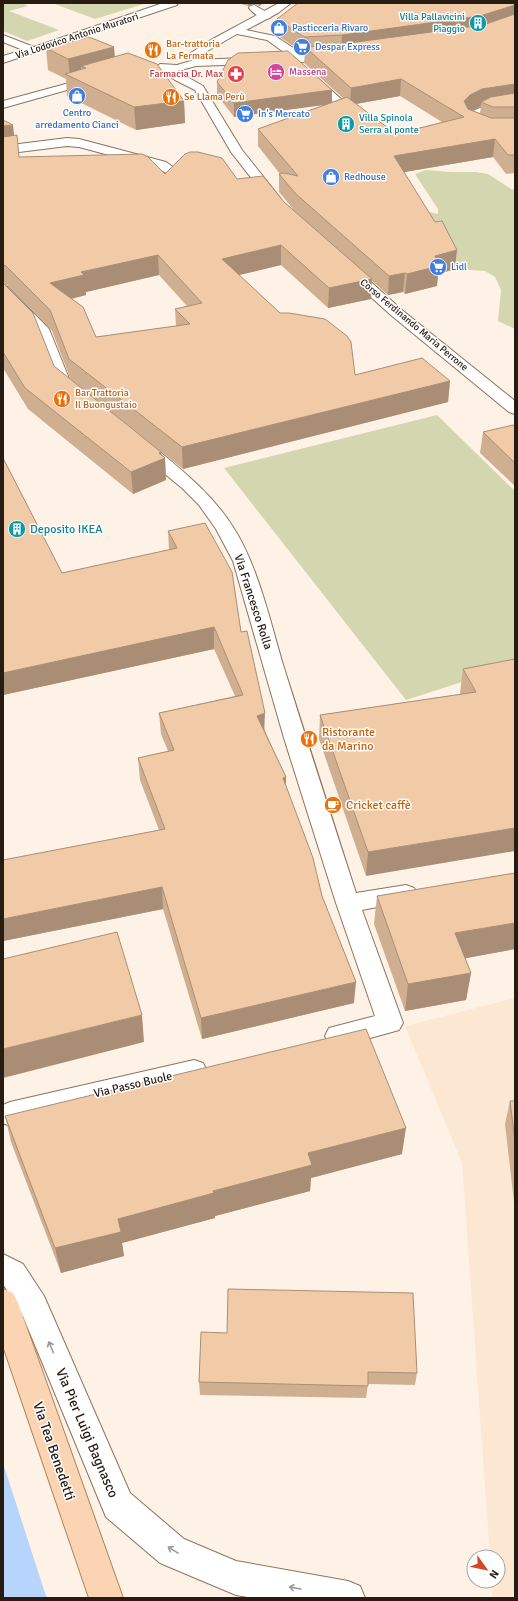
<svg xmlns="http://www.w3.org/2000/svg" width="518" height="1601" viewBox="0 0 518 1601" font-family="Signika,sans-serif">
<style>
.built{fill:#fce7d3}
.green{fill:#d3d6af}
.water{fill:#b6d4fc}
.lines{fill:none;stroke-linecap:round;stroke-linejoin:round}
.street-casing{stroke:#8d745b;stroke-width:2}
.secondary-casing{stroke:#8d745b;stroke-width:2}
.primary-casing{stroke:#af825a;stroke-width:2}
.street{fill:#fff;fill-rule:evenodd}
.secondary{fill:#fff;fill-rule:evenodd}
.primary{fill:#fbd5b3;fill-rule:evenodd}
.wall{fill:#cfaf90;fill-rule:evenodd}
.shaded-wall{fill:#a98e75}
.building{fill:#f1cba7;stroke:#a98e75;fill-rule:evenodd}
.oneway{stroke:#9e9994}
.labels{text-anchor:middle;dominant-baseline:central;stroke-width:3;stroke-linejoin:round;paint-order:stroke}
.far-culture-label{font-size:10px;fill:#0d838f;stroke:#fff;text-anchor:end}
.far-shop-label{font-size:10px;fill:#366cbe;stroke:#fff;text-anchor:start}
.far-street-label{font-size:10px;fill:#271c12;stroke:#fff}
.far-food-label{font-size:10px;fill:#c56008;stroke:#fff;text-anchor:start}
.far-hotel-label{font-size:10px;fill:#b23c85;stroke:#fff;text-anchor:start}
.far-health-label{font-size:10px;fill:#be3a42;stroke:#fff;text-anchor:end}
.culture-label{font-size:12px;fill:#0d838f;stroke:#fff;text-anchor:start}
.street-label{font-size:12px;fill:#271c12;stroke:#fff}
.food-label{font-size:12px;fill:#c56008;stroke:#fff;text-anchor:start}
.near-street-label{font-size:14px;fill:#271c12;stroke:#fff}
</style>
<rect width="100%" height="100%" fill="#fef2e7"/>
<path class="built" d="M 515,998 L 515,1598 L 492,1598 L 491,1581 L 498,1581 L 498,1557 L 490,1557 L 462,1163 L 405,1026 Z"/>
<path class="green" d="M 3,3 L 21,3 L 28,6 L 9,11 L 59,30 L 27,41 L 3,31 Z
M 52,3 L 147,3 L 95,19 Z
M 426,170 L 451,172 L 476,172 L 488,174 L 511,189 L 515,190 L 515,329 L 498,321 L 501,290 L 495,277 L 485,271 L 455,269 L 441,240 L 281,178 L 438,214 L 438,209 L 415,174 Z
M 437,415 L 515,491 L 515,665 L 406,700 L 224,468 Z"/>
<path class="water" d="M 3,1463 L 44,1590 L 47,1598 L 3,1598 Z"/>
<g class="lines">
<defs>
<path id="street" d="M 163,3 L 178,3 L 177,5 L 3,63 L 3,56 L 23,50 L 3,42 L 3,35 L 34,47 Z
M 254,5 L 270,14 L 271,16 L 270,18 C 262,20 254,14 249,8 L 250,6 Z
M 310,74 L 314,75 L 349,106 L 351,108 L 349,110 L 341,110 L 306,79 L 304,77 L 306,75 Z
M 67,138 L 79,139 L 166,162 L 181,173 L 179,176 L 171,176 L 158,168 L 79,147 L 67,146 L 3,154 L 3,146 Z
M 3,286 L 8,287 L 49,329 L 70,381 L 84,393 L 82,396 C 52,404 47,352 37,334 C 32,325 11,307 3,298 Z
M 142,441 L 148,442 C 179,468 211,492 233,527 C 259,567 271,626 285,671 C 308,745 332,819 356,893 L 406,885 L 414,888 L 418,894 L 414,900 L 362,910 L 403,1023 L 399,1030 L 338,1047 L 329,1044 L 325,1036 L 329,1028 L 375,1016 L 336,903 L 284,738 L 233,561 L 216,529 L 199,505 L 182,488 L 136,450 L 134,446 L 136,442 Z
M 194,1060 L 203,1063 L 207,1071 L 203,1079 L 194,1082 L 10,1126 L 3,1123 L 3,1105 L 10,1102 Z
M 3,1254 L 23,1264 L 44,1296 L 130,1493 L 184,1539 L 236,1561 L 348,1581 L 360,1586 L 365,1598 L 253,1598 L 236,1595 L 160,1563 L 106,1517 L 23,1316 L 3,1284 Z"/>
<path id="secondary" d="M 279,3 L 291,3 L 278,13 L 246,30 L 275,36 L 304,55 L 334,54 L 338,55 L 339,57 L 338,59 L 304,62 L 196,66 L 177,71 L 203,86 L 242,150 L 281,199 L 280,202 L 270,202 L 231,152 L 195,90 L 175,80 L 155,67 L 160,64 L 177,65 L 194,60 L 289,56 L 267,40 L 237,34 L 195,58 L 187,58 L 186,56 L 211,40 Z
M 95,76 L 101,79 L 99,81 L 3,108 L 3,101 Z
M 515,102 L 515,108 L 489,113 L 476,120 L 491,126 L 515,126 L 515,134 L 490,134 L 467,125 L 464,119 C 475,104 499,105 515,102 Z
M 349,266 L 354,267 L 402,310 L 515,401 L 515,414 L 509,412 L 392,316 L 344,273 L 342,270 L 344,267 Z"/>
<path id="primary" d="M 3,1289 L 13,1293 L 18,1303 L 123,1598 L 89,1598 L 3,1346 Z"/>
</defs>
<use href="#street" class="street-casing"/>
<use href="#secondary" class="secondary-casing"/>
<use href="#primary" class="primary-casing"/>
<use href="#street" class="street"/>
<use href="#secondary" class="secondary"/>
<use href="#primary" class="primary"/>
</g>
<path class="wall" d="M 238,3 L 264,3 L 259,6 L 254,4 L 248,6 Z
M 515,3 L 515,173 L 506,174 L 493,157 L 404,172 L 455,269 L 438,274 L 437,286 L 405,294 L 403,292 L 388,295 L 372,281 L 371,299 L 328,308 L 281,265 L 239,275 L 280,313 L 355,375 L 450,381 L 448,402 L 183,469 L 71,380 L 52,331 L 9,286 L 6,285 L 54,366 L 161,452 L 162,455 L 165,458 L 166,480 L 133,494 L 28,409 L 3,368 L 3,120 L 14,135 L 19,157 L 165,174 L 237,179 L 284,202 L 294,210 L 279,192 L 279,174 L 280,174 L 258,146 L 258,129 L 326,104 L 234,117 L 217,95 L 217,82 L 332,90 L 332,102 L 343,98 L 304,63 L 305,53 L 303,53 L 277,35 L 277,19 ZM 400,96 L 442,122 L 396,134 L 356,104 ZM 481,106 L 480,113 L 472,110 ZM 159,275 L 187,306 L 175,309 L 176,326 L 96,337 L 72,299 L 86,295 L 86,292 Z
M 46,48 L 115,56 L 184,101 L 185,123 L 136,130 L 67,96 L 66,79 L 48,70 Z
M 515,426 L 515,486 L 480,453 L 483,432 Z
M 3,458 L 62,573 L 169,550 L 168,531 L 241,632 L 265,731 L 286,777 L 286,786 L 322,896 L 354,1003 L 202,1039 L 163,909 L 3,941 L 159,830 L 140,780 L 138,758 L 168,751 L 161,734 L 159,713 L 235,696 L 214,649 L 3,695 Z
M 515,659 L 366,876 L 319,739 L 320,715 L 461,694 L 460,693 L 463,669 Z
M 515,873 L 515,949 L 465,958 L 471,973 L 466,1000 L 405,1011 L 374,924 L 377,896 Z
M 510,1101 L 515,1101 L 515,1211 L 505,1124 Z
M 5,1116 L 402,1154 L 311,1178 L 310,1191 L 215,1216 L 215,1218 L 122,1243 L 124,1256 L 61,1273 L 11,1142 Z
M 201,1332 L 417,1373 L 415,1385 L 368,1384 L 366,1398 L 200,1395 L 199,1382 Z"/>
<path class="shaded-wall" d="M 248,3 L 254,3 L 254,4 L 248,6 Z
M 259,3 L 264,3 L 259,6 Z
M 515,5 L 515,20 L 341,52 L 342,35 Z
M 114,47 L 116,68 L 86,68 L 81,66 L 82,78 L 70,76 L 68,59 Z
M 401,79 L 400,96 L 350,105 L 351,88 Z
M 515,84 L 515,99 L 481,102 L 481,106 L 468,113 L 464,101 L 470,95 L 482,89 Z
M 332,90 L 332,104 L 234,117 L 234,103 Z
M 184,101 L 185,123 L 136,130 L 134,107 Z
M 13,125 L 15,143 L 3,145 L 3,126 Z
M 495,139 L 493,157 L 393,174 L 394,156 Z
M 281,245 L 281,265 L 222,279 L 222,259 Z
M 457,250 L 455,269 L 438,274 L 437,286 L 405,294 L 407,274 L 435,256 Z
M 158,255 L 159,275 L 86,292 L 86,295 L 53,303 L 50,283 L 81,272 Z
M 405,273 L 403,292 L 388,295 L 389,276 Z
M 372,279 L 371,299 L 328,308 L 329,288 Z
M 450,381 L 448,402 L 183,469 L 182,447 Z
M 161,452 L 162,459 L 165,458 L 166,480 L 133,494 L 131,472 L 159,453 Z
M 214,627 L 214,649 L 3,695 L 3,673 Z
M 265,713 L 264,735 L 257,716 Z
M 286,777 L 286,799 L 283,778 Z
M 515,828 L 515,851 L 366,876 L 368,852 Z
M 162,887 L 163,909 L 3,941 L 3,919 Z
M 515,923 L 515,949 L 451,961 L 455,933 Z
M 471,973 L 466,1000 L 405,1011 L 408,984 Z
M 356,982 L 354,1003 L 202,1039 L 201,1018 Z
M 142,1015 L 144,1042 L 3,1078 L 3,1049 Z
M 406,1128 L 402,1154 L 311,1178 L 310,1191 L 215,1216 L 215,1218 L 122,1243 L 124,1256 L 61,1273 L 55,1248 L 118,1219 L 213,1191 L 308,1153 Z"/>
<path class="building" d="M 298,3 L 515,3 L 515,5 L 480,16 L 342,35 L 304,37 L 277,19 Z
M 515,14 L 515,84 L 482,89 L 470,95 L 464,101 L 468,109 L 491,118 L 515,118 L 515,155 L 508,155 L 495,139 L 394,156 L 435,222 L 442,221 L 457,250 L 435,256 L 439,266 L 407,274 L 405,273 L 389,276 L 296,194 L 279,174 L 284,173 L 298,176 L 258,129 L 347,97 L 396,134 L 464,117 L 401,79 L 351,88 L 305,47 L 342,44 L 483,25 Z
M 89,37 L 114,47 L 68,59 L 46,48 Z
M 288,51 L 332,90 L 234,103 L 217,82 L 228,60 L 238,53 Z
M 128,53 L 157,64 L 184,101 L 134,107 L 65,74 L 86,68 L 81,66 Z
M 515,93 L 515,107 L 493,107 L 481,102 L 491,97 Z
M 3,120 L 13,125 L 3,126 Z
M 17,135 L 19,157 L 142,154 L 148,157 L 165,174 L 185,154 L 190,152 L 198,152 L 222,158 L 237,179 L 263,176 L 284,202 L 372,279 L 329,288 L 281,245 L 222,259 L 280,313 L 289,313 L 325,319 L 347,336 L 351,342 L 355,375 L 422,358 L 450,381 L 182,447 L 69,359 L 50,310 L 6,266 L 3,265 L 3,137 ZM 158,255 L 202,303 L 175,309 L 190,324 L 96,337 L 83,307 L 50,283 L 84,275 L 81,272 Z
M 3,283 L 33,313 L 54,366 L 161,452 L 159,453 L 165,458 L 131,472 L 25,388 L 3,352 Z
M 513,425 L 515,426 L 515,463 L 483,432 Z
M 3,458 L 62,573 L 177,548 L 168,531 L 205,523 L 232,572 L 241,632 L 247,631 L 265,713 L 257,716 L 286,777 L 283,778 L 313,858 L 322,896 L 356,982 L 201,1018 L 162,887 L 3,919 L 3,860 L 165,829 L 138,758 L 174,750 L 159,713 L 243,695 L 214,627 L 3,673 Z
M 515,659 L 515,828 L 368,852 L 320,715 L 476,692 L 463,669 Z
M 515,873 L 515,923 L 455,933 L 471,973 L 408,984 L 377,896 Z
M 117,932 L 142,1015 L 3,1049 L 3,959 Z
M 366,1029 L 406,1128 L 308,1153 L 312,1165 L 213,1191 L 214,1193 L 118,1219 L 121,1232 L 55,1248 L 5,1116 Z
M 510,1101 L 515,1101 L 515,1141 Z
M 228,1289 L 413,1293 L 417,1373 L 368,1372 L 368,1386 L 199,1382 L 201,1332 L 227,1333 Z"/>
<defs><path id="oneway-shaft" d="M-6 0H5M1.5-3L5.5 0L1.5 3" fill="none" stroke-width="1.6" stroke-linecap="round" stroke-linejoin="round"/></defs>
<g class="oneway">
<use href="#oneway-shaft" transform="translate(51 1347) rotate(-113)"/>
<use href="#oneway-shaft" transform="translate(173 1550) rotate(-148)"/>
<use href="#oneway-shaft" transform="translate(295 1588) rotate(-170)"/>
</g>
<defs>
<symbol id="building-disc" viewBox="-11 -11 22 22"><circle r="9.5" fill="#0f9aa8" stroke="#fff"/><path d="M-4-6H4V6H1V3H-1V6H-4ZM-2.5-4.3h1.7v1.8h-1.7ZM.8-4.3h1.7v1.8H.8ZM-2.5-1h1.7V.8h-1.7ZM.8-1h1.7V.8H.8Z" fill="#fff"/></symbol>
<symbol id="shop-disc" viewBox="-11 -11 22 22"><circle r="9.5" fill="#3f7fe0" stroke="#fff"/><path d="M-5-2.5h2.3a2.7 3.5 0 0 1 5.4 0H5L5.5 6h-11ZM-1.5-2.5h3a1.5 2.3 0 0 0-3 0Z" fill="#fff"/></symbol>
<symbol id="supermarket-disc" viewBox="-11 -11 22 22"><circle r="9.5" fill="#3f7fe0" stroke="#fff"/><path d="M-6-5.5h2.5l.6 2H6L4.5 2H-2.5L-4.4-4H-6ZM-1.5 3.2a1.3 1.3 0 1 0 .1 0ZM3 3.2a1.3 1.3 0 1 0 .1 0Z" fill="#fff"/></symbol>
<symbol id="restaurant-disc" viewBox="-11 -11 22 22"><circle r="9.5" fill="#e8710a" stroke="#fff"/><path d="M-5-6h1v4h1v-4h1v4h1v-4h1v5L-1.5 .5V6h-2V.5L-5-1ZM5-6V6H3V1.5H1.5Q1.5-4 5-6Z" fill="#fff"/></symbol>
<symbol id="hotel-disc" viewBox="-11 -11 22 22"><circle r="9.5" fill="#d1479c" stroke="#fff"/><path d="M-6-4.5h1.5V1H6V5H4.5V3h-9V5H-6ZM-4 0a1.8 1.8 0 1 1 3.6 0ZM.5 0V-2.5h3Q6-2.5 6 0Z" fill="#fff"/></symbol>
<symbol id="pharmacy-disc" viewBox="-11 -11 22 22"><circle r="9.5" fill="#e0444e" stroke="#fff"/><path d="M-2-6h4v4h4v4h-4v4h-4v-4h-4v-4h4Z" fill="#fff"/></symbol>
<symbol id="cafe-disc" viewBox="-11 -11 22 22"><circle r="9.5" fill="#e8710a" stroke="#fff"/><path d="M-5.5-4.5H6V0H3Q3 3.5 0 3.5H-2.5Q-5.5 3.5-5.5 0ZM3-3.2v2h1.7v-2ZM-6 4.5H4V6H-6Z" fill="#fff"/></symbol>
</defs>
<g fill-rule="evenodd">
<use href="#building-disc" x="468" y="13" width="20" height="20"/>
<use href="#shop-disc" x="269" y="18" width="20" height="20"/>
<use href="#supermarket-disc" x="292" y="37" width="20" height="20"/>
<use href="#restaurant-disc" x="143" y="40" width="20" height="20"/>
<use href="#hotel-disc" x="266" y="62" width="20" height="20"/>
<use href="#pharmacy-disc" x="226" y="64" width="20" height="20"/>
<use href="#shop-disc" x="67" y="86" width="20" height="20"/>
<use href="#restaurant-disc" x="161" y="87" width="20" height="20"/>
<use href="#supermarket-disc" x="235" y="104" width="20" height="20"/>
<use href="#building-disc" x="336" y="114" width="20" height="20"/>
<use href="#shop-disc" x="321" y="167" width="20" height="20"/>
<use href="#supermarket-disc" x="428" y="257" width="20" height="20"/>
<use href="#restaurant-disc" x="52" y="389" width="20" height="20"/>
<use href="#building-disc" x="7" y="519" width="20" height="20"/>
<use href="#restaurant-disc" x="299" y="729" width="20" height="20"/>
<use href="#cafe-disc" x="323" y="795" width="20" height="20"/>
</g>
<g class="labels">
<g class="far-culture-label">
<text x="465" y="17">Villa Pallavicini<tspan x="465" dy="12">Piaggio</tspan></text>
<text x="359" y="118" text-anchor="start">Villa Spinola<tspan x="359" dy="12">Serra al ponte</tspan></text>
</g>
<g class="far-shop-label">
<text x="292" y="28">Pasticceria Rivaro</text>
<text x="315" y="47">Despar Express</text>
<text x="77" y="113" text-anchor="middle">Centro<tspan x="77" dy="12">arredamento Cianci</tspan></text>
<text x="258" y="114">In's Mercato</text>
<text x="344" y="177">Redhouse</text>
<text x="451" y="267">Lidl</text>
</g>
<g class="far-street-label">
<text transform="translate(77 36) rotate(-18)">Via Lodovico Antonio Muratori</text>
<text transform="translate(414 325) rotate(40)">Corso Ferdinando Maria Perrone</text>
</g>
<g class="far-food-label">
<text x="166" y="44">Bar-trattoria<tspan x="166" dy="12">La Fermata</tspan></text>
<text x="184" y="97">Se Llama Perù</text>
<text x="75" y="393">Bar Trattoria<tspan x="75" dy="12">Il Buongustaio</tspan></text>
</g>
<g class="far-hotel-label">
<text x="289" y="72">Massena</text>
</g>
<g class="far-health-label">
<text x="223" y="74">Farmacia Dr. Max</text>
</g>
<g class="culture-label">
<text x="30" y="529">Deposito IKEA</text>
</g>
<g class="street-label">
<text transform="translate(253 602) rotate(72)">Via Francesco Rolla</text>
<text transform="translate(133 1085) rotate(-13)">Via Passo Buole</text>
</g>
<g class="food-label">
<text x="322" y="732">Ristorante<tspan x="322" dy="14">da Marino</tspan></text>
<text x="346" y="805">Cricket caffè</text>
</g>
<g class="near-street-label">
<text transform="translate(87 1433) rotate(67)">Via Pier Luigi Bagnasco</text>
<text transform="translate(54 1451) rotate(71)">Via Tea Benedetti</text>
</g>
</g>
<rect width="518" height="1601" fill="none" stroke="#271c12" stroke-width="8"/>
<g transform="translate(486 1569) rotate(123)"><circle r="19" fill="#ffffff" stroke="#a9a4a0"/>
<path d="M0-3L7 15L0 10L-7 15Z" fill="#d34829"/>
<text y="-6" font-size="11" font-weight="bold" text-anchor="middle" fill="#271c12">N</text>
</g>
</svg>
